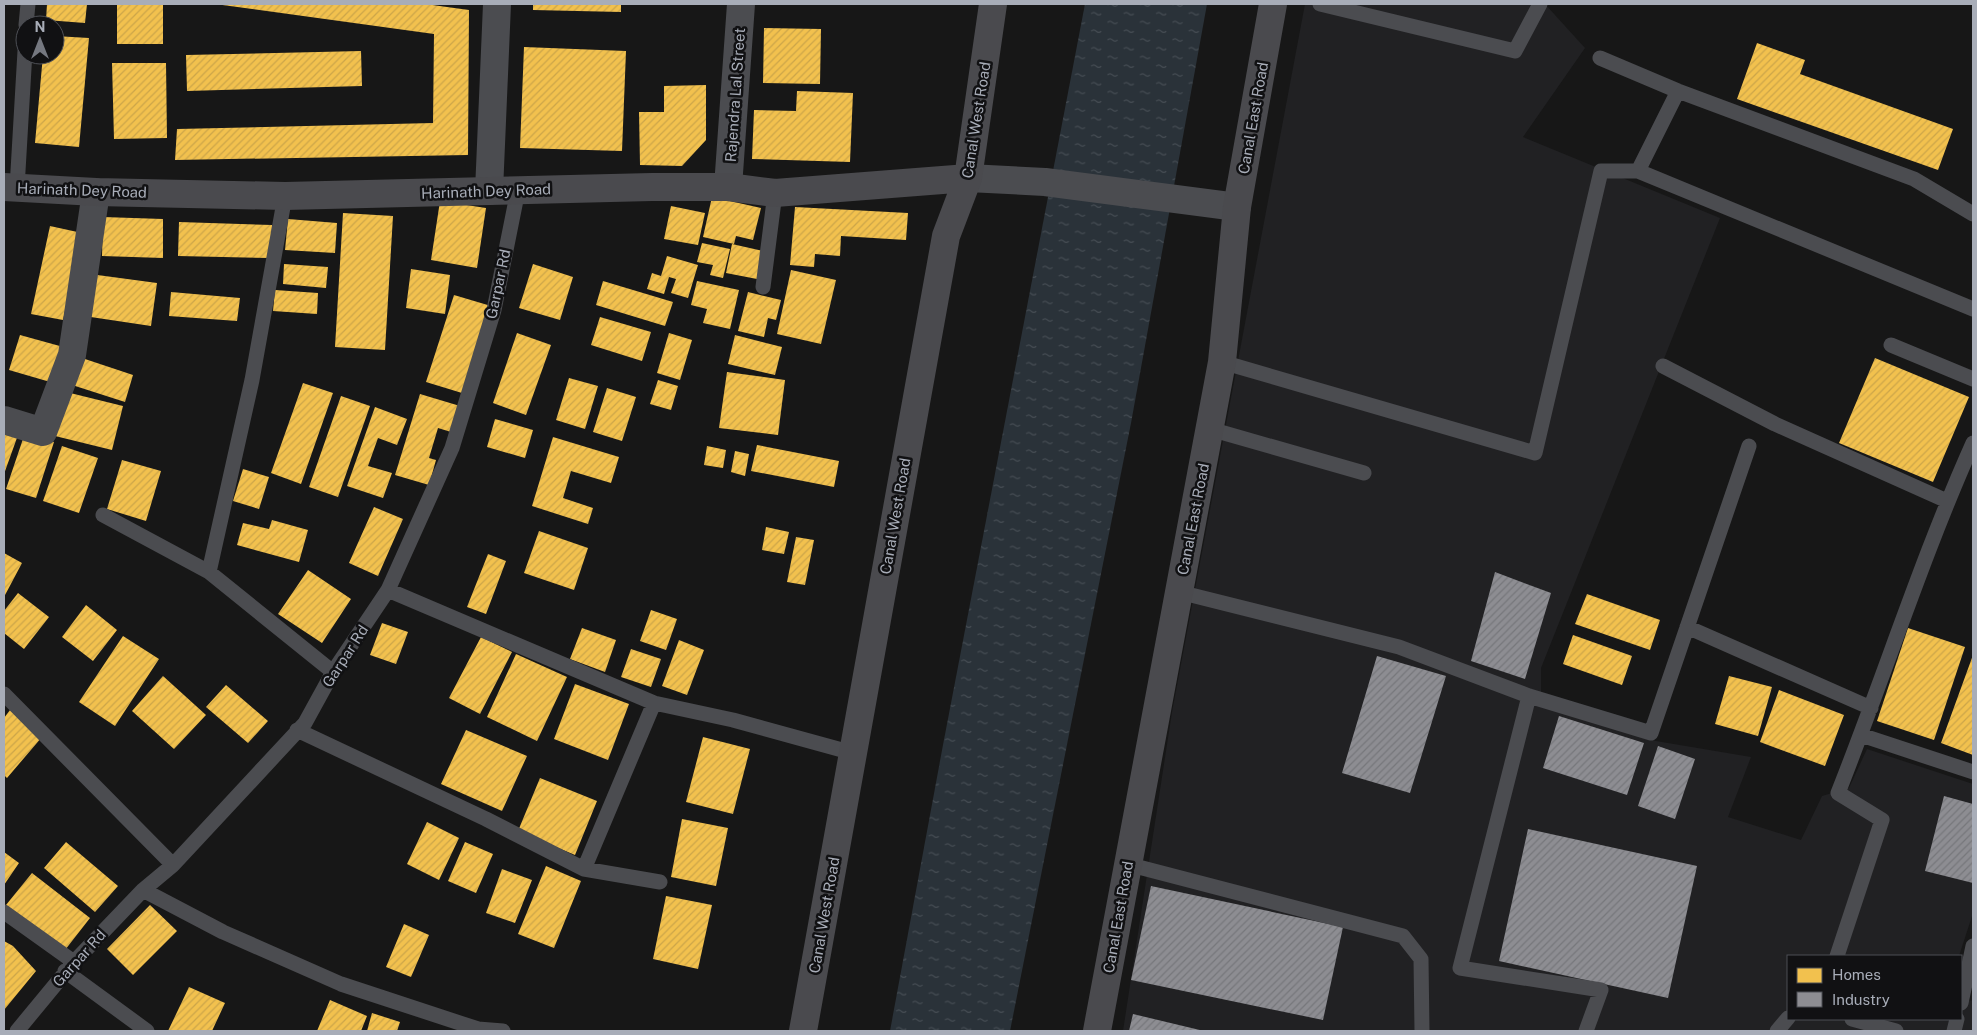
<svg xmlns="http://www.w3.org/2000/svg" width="1977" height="1035" viewBox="0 0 1977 1035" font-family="'Public Sans',sans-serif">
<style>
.built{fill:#212123}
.water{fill:url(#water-ripples)}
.homes{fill:url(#homes-hatch)}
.industry{fill:url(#industry-hatch)}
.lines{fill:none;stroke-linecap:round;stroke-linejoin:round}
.lane{stroke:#4b4c50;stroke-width:15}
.street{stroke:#4b4c50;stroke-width:28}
.secondary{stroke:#4a4a4e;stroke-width:28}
.labels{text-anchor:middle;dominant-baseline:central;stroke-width:5;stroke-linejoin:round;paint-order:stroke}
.street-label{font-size:15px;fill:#a8adb8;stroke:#111113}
</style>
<defs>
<pattern id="water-ripples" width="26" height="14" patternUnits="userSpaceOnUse" patternTransform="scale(1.25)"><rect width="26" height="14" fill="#2a3239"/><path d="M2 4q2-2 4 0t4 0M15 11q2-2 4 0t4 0" fill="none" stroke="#464d54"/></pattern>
<pattern id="homes-hatch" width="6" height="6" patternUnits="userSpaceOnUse" patternTransform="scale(1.25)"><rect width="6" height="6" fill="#f2c14e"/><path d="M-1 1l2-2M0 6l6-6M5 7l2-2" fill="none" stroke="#cca549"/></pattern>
<pattern id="industry-hatch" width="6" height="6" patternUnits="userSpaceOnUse" patternTransform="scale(1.25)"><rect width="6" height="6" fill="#8d8d92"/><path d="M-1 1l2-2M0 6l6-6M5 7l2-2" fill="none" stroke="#76777b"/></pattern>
</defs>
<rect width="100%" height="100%" fill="#171717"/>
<path class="built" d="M 1305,4 L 1545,4 L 1585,48 L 1523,137 L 1720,218 L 1541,668 L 1541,705 L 1656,741 L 1751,757 L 1728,817 L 1801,840 L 1822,796 L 1849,788 L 1867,749 L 1973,784 L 1973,913 L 1959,956 L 1788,956 L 1788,1019 L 1961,1019 L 1961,1002 L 1973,1000 L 1973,1031 L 1123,1031 L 1172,712 Z"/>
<path class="water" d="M 1085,4 L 1207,4 L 1131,423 L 1010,1031 L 890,1031 L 943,745 Z"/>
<path class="homes" d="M 47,4 L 87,4 L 85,23 L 46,20 Z
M 117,4 L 163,4 L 163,44 L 117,44 Z
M 215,4 L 425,4 L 469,10 L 468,155 L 175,160 L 177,129 L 433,123 L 434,34 Z
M 533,4 L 621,4 L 621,12 L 533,10 Z
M 764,28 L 821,29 L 820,84 L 763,83 Z
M 55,36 L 89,38 L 79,147 L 35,143 L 43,55 L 55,55 Z
M 1757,43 L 1805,60 L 1800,74 L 1953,129 L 1938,170 L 1737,99 Z
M 524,47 L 626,51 L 622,151 L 520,148 Z
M 361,51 L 362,86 L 187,91 L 186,55 Z
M 112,63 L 166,63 L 167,138 L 114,139 Z
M 706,85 L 706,140 L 682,166 L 640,165 L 639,112 L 664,112 L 664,86 Z
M 797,91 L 853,93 L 850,162 L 752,159 L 754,110 L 796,111 Z
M 712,197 L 761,208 L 753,240 L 736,236 L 734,244 L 703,237 Z
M 440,201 L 486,208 L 477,268 L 431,260 Z
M 671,206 L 705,213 L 698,245 L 664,239 Z
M 795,207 L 908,213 L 906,240 L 841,236 L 840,256 L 815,254 L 814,267 L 790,265 Z
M 343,213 L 393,216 L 385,350 L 335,347 Z
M 103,217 L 163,219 L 163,258 L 102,256 Z
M 288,219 L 337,223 L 335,253 L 285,250 Z
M 179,222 L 272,225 L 271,258 L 178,256 Z
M 50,226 L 82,233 L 63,320 L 31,314 Z
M 702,243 L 730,249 L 723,278 L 710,275 L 713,265 L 697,262 Z
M 732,244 L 763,251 L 757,279 L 726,273 Z
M 667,256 L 698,265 L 688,298 L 671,293 L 676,279 L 669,277 L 664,294 L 647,289 L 652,273 L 661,276 Z
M 284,264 L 328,267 L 326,288 L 283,284 Z
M 533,264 L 573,277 L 560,320 L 519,308 Z
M 411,269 L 450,275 L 445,314 L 406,308 Z
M 791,270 L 836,280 L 821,344 L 777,334 Z
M 90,274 L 157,283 L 151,326 L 84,316 Z
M 603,281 L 673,302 L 665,326 L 596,305 Z
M 697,281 L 739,290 L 730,329 L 703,323 L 707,309 L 691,305 Z
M 275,290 L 318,293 L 317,314 L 273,311 Z
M 171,292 L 240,298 L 237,321 L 169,316 Z
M 748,292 L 781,300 L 776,320 L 768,318 L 764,337 L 738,331 Z
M 454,295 L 491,306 L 462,393 L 426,382 Z
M 600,317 L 651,332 L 642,361 L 591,345 Z
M 517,333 L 551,345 L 526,415 L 493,403 Z
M 669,333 L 692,340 L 680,380 L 657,373 Z
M 20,335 L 67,348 L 57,384 L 9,370 Z
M 735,335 L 782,347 L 775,375 L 728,364 Z
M 79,357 L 133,375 L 125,402 L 69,384 Z
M 1875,358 L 1969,397 L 1933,482 L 1839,443 Z
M 727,372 L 785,380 L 778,435 L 719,428 Z
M 569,378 L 598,386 L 585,429 L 556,420 Z
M 658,380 L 678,386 L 671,410 L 650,404 Z
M 303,383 L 333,393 L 301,484 L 271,473 Z
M 607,388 L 636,397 L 622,441 L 593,432 Z
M 62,391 L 123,406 L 112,450 L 51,435 Z
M 420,394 L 460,406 L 451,432 L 438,428 L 429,458 L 436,460 L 429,485 L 395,475 Z
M 341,396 L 370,406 L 338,497 L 309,487 Z
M 375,407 L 407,419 L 397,445 L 378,438 L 368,466 L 392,473 L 383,498 L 347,486 Z
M 495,419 L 533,430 L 525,458 L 487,447 Z
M 4,430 L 18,435 L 4,474 Z
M 25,433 L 54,442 L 36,498 L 6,489 Z
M 553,437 L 619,457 L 611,483 L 571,471 L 563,498 L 593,508 L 588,524 L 532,506 Z
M 757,445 L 839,461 L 834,487 L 751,471 Z
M 62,446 L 98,458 L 79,513 L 43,501 Z
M 707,446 L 726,450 L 723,468 L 704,465 Z
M 735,451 L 749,454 L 745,476 L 731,472 Z
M 122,460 L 161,471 L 146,521 L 107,509 Z
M 243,469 L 269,477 L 259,509 L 233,501 Z
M 374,507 L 403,519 L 378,576 L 349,563 Z
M 272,520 L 308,530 L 299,562 L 237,545 L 243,523 L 269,529 Z
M 766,527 L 789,532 L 784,554 L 762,550 Z
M 539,531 L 588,548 L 574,590 L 524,573 Z
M 796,537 L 814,540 L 805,585 L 787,582 Z
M 4,553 L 22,563 L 4,597 Z
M 488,554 L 506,561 L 486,614 L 467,607 Z
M 308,570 L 351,599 L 322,643 L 278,614 Z
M 18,593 L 49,617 L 24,649 L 4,633 L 4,611 Z
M 1587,594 L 1660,620 L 1650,650 L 1575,624 Z
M 86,605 L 117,630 L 93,661 L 62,637 Z
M 651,610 L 677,619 L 666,650 L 640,641 Z
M 382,623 L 408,632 L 396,664 L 370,655 Z
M 582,628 L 616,640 L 605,672 L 570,659 Z
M 1908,628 L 1965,647 L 1934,740 L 1877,721 Z
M 1573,635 L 1632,656 L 1622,685 L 1563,664 Z
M 123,636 L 159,659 L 115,726 L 79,702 Z
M 481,637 L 512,652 L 480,714 L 449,698 Z
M 679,640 L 704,650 L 687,695 L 662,686 Z
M 631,649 L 661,659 L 651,687 L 621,677 Z
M 516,654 L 567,677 L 537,741 L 487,717 Z
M 1973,655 L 1973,755 L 1941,743 Z
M 163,676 L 206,715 L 174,749 L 132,711 Z
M 1729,676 L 1772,687 L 1758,736 L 1715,724 Z
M 575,684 L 629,704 L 608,760 L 554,739 Z
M 226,685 L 268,721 L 248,743 L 206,707 Z
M 1779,690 L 1844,715 L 1825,766 L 1760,742 Z
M 10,710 L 42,737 L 7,778 L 4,775 L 4,718 Z
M 466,730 L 527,756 L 502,811 L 441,784 Z
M 703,737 L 750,749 L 733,814 L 686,802 Z
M 540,778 L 597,801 L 575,855 L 518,831 Z
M 682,819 L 728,828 L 716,886 L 671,877 Z
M 427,822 L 459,838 L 439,880 L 407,864 Z
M 66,842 L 118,886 L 95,912 L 44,868 Z
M 465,842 L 493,854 L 476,893 L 448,881 Z
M 4,852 L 19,863 L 4,885 Z
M 546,866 L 581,881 L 554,948 L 518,934 Z
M 502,869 L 532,880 L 515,923 L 486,913 Z
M 32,873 L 90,918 L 65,950 L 6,905 Z
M 666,896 L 712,905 L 698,969 L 653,959 Z
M 150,905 L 177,931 L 133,975 L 107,949 Z
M 404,924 L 429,935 L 411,977 L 386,967 Z
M 4,941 L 13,946 L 36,971 L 4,1010 Z
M 189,987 L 225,1003 L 212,1031 L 168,1031 Z
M 330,1000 L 367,1016 L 361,1031 L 317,1031 Z
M 372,1013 L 400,1022 L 397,1031 L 367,1031 Z"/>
<path class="industry" d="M 1495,572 L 1551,593 L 1525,679 L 1471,661 Z
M 1377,656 L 1446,676 L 1410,793 L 1342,773 Z
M 1559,716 L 1644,743 L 1627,795 L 1543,768 Z
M 1658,746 L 1695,759 L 1675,819 L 1638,806 Z
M 1944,796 L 1973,804 L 1973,883 L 1925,871 Z
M 1528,829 L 1697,866 L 1668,998 L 1499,961 Z
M 1151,886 L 1343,927 L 1323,1020 L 1131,980 Z
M 1133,1014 L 1204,1031 L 1129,1031 Z"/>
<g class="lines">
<path class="lane" d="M 1320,4 L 1515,51 L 1540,4
M 26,25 L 28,4
M 1600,58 L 1678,91 L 1914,179 L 1973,214
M 1638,171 L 1973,309
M 17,188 L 25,51
M 763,287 L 775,193
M 1891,345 L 1973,379
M 1222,362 L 1535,453 L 1601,171 L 1638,171 L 1678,91
M 1663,366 L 1775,424 L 1947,501
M 1210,429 L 1364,473
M 103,515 L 209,572 L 333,672
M 209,572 L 252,380 L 285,196
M 388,590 L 654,703 L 733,720 L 853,753
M 1179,592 L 1399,647 L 1529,696 L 1651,733 L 1749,446
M 1687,627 L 1871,708
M 4,694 L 173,865
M 1529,696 L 1460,968 L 1601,990 L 1586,1031
M 297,730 L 486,819 L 584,869 L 660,882
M 1861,735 L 1973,772
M 1127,864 L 1403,936 L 1421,959 L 1422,1031
M 584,869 L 654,703
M 143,890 L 223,932 L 341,984 L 478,1029 L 503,1031
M 4,912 L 74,962
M 1837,956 L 1882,820 L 1838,793 C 1884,677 1922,557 1973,443
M 65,971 L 147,1031
M 1961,1003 L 1973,946
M 1852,1019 L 1896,1031
M 17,1031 L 74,962 L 143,890 L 173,865 L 305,723 L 333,672 L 388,590 L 452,448 L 494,310 L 518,190
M 1777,1031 L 1788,1018
M 1954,1031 L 1957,1019"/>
<path class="street" d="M 968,178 L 1045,182 L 1237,207
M 728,187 L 741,4
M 489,191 L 497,4
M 4,420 L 43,432 L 72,355 L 96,192"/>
<path class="secondary" d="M 4,187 L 96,192 L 285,196 L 652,187 L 728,187 L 775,193 L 968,178
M 803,1031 L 946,236 L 968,178 L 993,4
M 1097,1031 L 1222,362 L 1237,207 L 1273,4"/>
</g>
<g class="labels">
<g class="street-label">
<text transform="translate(735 95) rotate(-86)">Rajendra Lal Street</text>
<text transform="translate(1253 118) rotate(-80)">Canal East Road</text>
<text transform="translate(976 120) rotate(-81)">Canal West Road</text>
<text transform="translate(82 190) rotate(2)">Harinath Dey Road</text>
<text transform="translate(486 191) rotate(-2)">Harinath Dey Road</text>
<text transform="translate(498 284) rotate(-78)">Garpar Rd</text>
<text transform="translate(895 516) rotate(-80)">Canal West Road</text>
<text transform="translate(1193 519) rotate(-79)">Canal East Road</text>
<text transform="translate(345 656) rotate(-57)">Garpar Rd</text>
<text transform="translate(824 915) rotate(-80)">Canal West Road</text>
<text transform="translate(1118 917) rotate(-80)">Canal East Road</text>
<text transform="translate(79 958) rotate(-48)">Garpar Rd</text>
</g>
</g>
<rect width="1977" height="1035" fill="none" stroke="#a8adb8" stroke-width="10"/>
<rect x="1787" y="955" width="175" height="65" fill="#111113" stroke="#4d4f55"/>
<rect x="1797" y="968" width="25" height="15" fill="#f2c14e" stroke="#4d4f55"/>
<text x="1832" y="980" font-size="15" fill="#a8adb8">Homes</text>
<rect x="1797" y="992" width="25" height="15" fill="#8d8d92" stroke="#4d4f55"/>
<text x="1832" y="1005" font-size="15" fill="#a8adb8">Industry</text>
<g transform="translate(40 40)"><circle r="24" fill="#111113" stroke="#4d4f55"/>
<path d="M0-4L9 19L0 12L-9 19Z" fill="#757880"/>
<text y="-8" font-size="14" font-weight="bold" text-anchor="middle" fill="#a8adb8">N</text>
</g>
</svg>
